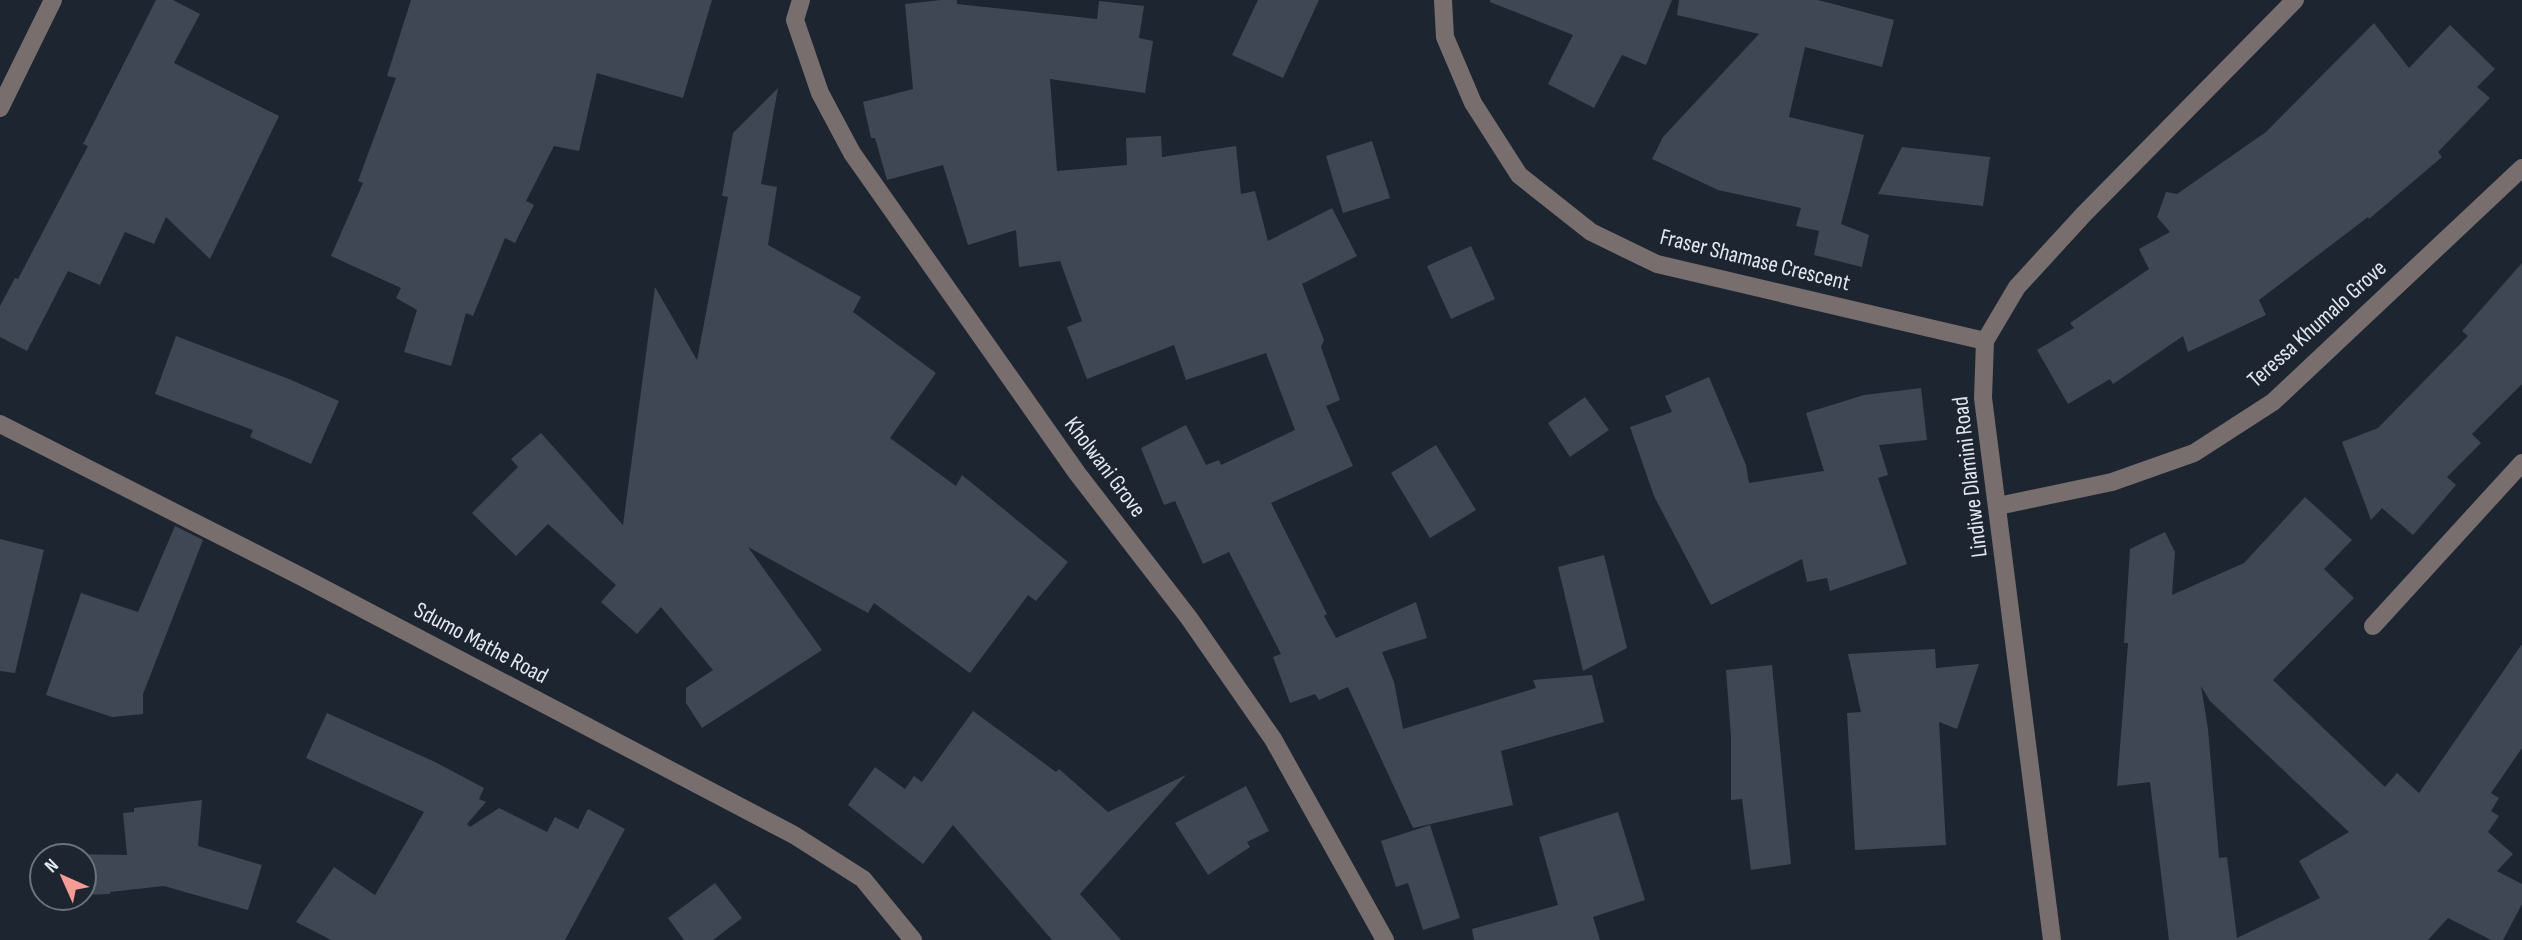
<svg xmlns="http://www.w3.org/2000/svg" width="2522" height="940" viewBox="0 0 2522 940" font-family="'Sofia Sans Condensed',sans-serif">
<style>
.building{fill:#3f4755;fill-rule:evenodd}
.lines{fill:none;stroke-linecap:round;stroke-linejoin:round}
.minor{stroke:#776e6d;stroke-width:18}
.labels{text-anchor:middle;dominant-baseline:central;stroke-width:5;stroke-linejoin:round;paint-order:stroke}
.street-label{font-size:23px;fill:#e2e7ef;stroke:#1d2531}
</style>
<rect width="100%" height="100%" fill="#1d2531"/>
<path class="building" d="M 156,0 L 173,0 L 200,14 L 174,63 L 279,116 L 210,259 L 166,217 L 154,244 L 125,232 L 100,285 L 68,271 L 27,351 L 0,337 L 0,306 L 15,278 L 18,279 L 88,146 L 83,144 Z
M 411,0 L 712,0 L 683,98 L 597,73 L 579,151 L 554,146 L 526,201 L 534,205 L 515,243 L 505,238 L 473,316 L 466,313 L 451,366 L 404,352 L 417,310 L 396,298 L 401,288 L 331,256 L 363,183 L 358,181 L 396,78 L 387,76 Z
M 941,0 L 957,0 L 957,4 L 1097,19 L 1099,1 L 1144,6 L 1139,38 L 1153,41 L 1145,93 L 1050,79 L 1057,171 L 1127,165 L 1126,138 L 1161,136 L 1162,157 L 1236,146 L 1241,194 L 1255,191 L 1268,241 L 1332,208 L 1357,256 L 1302,284 L 1324,340 L 1321,347 L 1340,400 L 1326,406 L 1353,466 L 1271,503 L 1327,614 L 1324,616 L 1336,638 L 1416,602 L 1427,638 L 1382,652 L 1394,682 L 1403,729 L 1536,688 L 1533,680 L 1592,675 L 1604,722 L 1501,751 L 1513,805 L 1413,828 L 1348,687 L 1319,700 L 1315,694 L 1290,703 L 1273,657 L 1281,654 L 1229,552 L 1203,564 L 1175,501 L 1164,505 L 1141,448 L 1186,425 L 1206,465 L 1219,460 L 1221,465 L 1295,430 L 1266,353 L 1186,380 L 1174,345 L 1087,379 L 1067,327 L 1082,321 L 1060,261 L 1019,267 L 1016,230 L 968,245 L 943,165 L 887,180 L 875,138 L 871,138 L 863,102 L 913,89 L 905,4 Z
M 1258,0 L 1319,0 L 1283,78 L 1232,55 Z
M 1490,0 L 1672,0 L 1646,65 L 1622,55 L 1594,108 L 1548,84 L 1573,35 L 1490,2 Z
M 1679,0 L 1818,0 L 1894,20 L 1882,67 L 1805,47 L 1789,117 L 1864,135 L 1841,224 L 1869,235 L 1862,267 L 1814,255 L 1819,231 L 1796,226 L 1801,208 L 1718,190 L 1652,159 L 1663,137 L 1759,34 L 1677,15 Z
M 2374,23 L 2409,68 L 2450,25 L 2495,69 L 2477,87 L 2490,98 L 2438,152 L 2442,157 L 2369,219 L 2368,217 L 2259,300 L 2266,315 L 2188,352 L 2183,336 L 2113,384 L 2110,379 L 2068,404 L 2037,350 L 2074,328 L 2070,323 L 2149,269 L 2139,249 L 2170,232 L 2157,217 L 2166,192 L 2177,194 L 2266,132 Z
M 778,88 L 761,184 L 777,187 L 768,245 L 861,297 L 853,312 L 936,373 L 890,438 L 956,486 L 962,475 L 1068,562 L 1036,601 L 1028,595 L 970,673 L 874,603 L 868,613 L 748,547 L 822,650 L 702,728 L 686,703 L 686,688 L 713,670 L 661,607 L 637,634 L 601,602 L 616,585 L 548,524 L 516,556 L 472,513 L 518,467 L 511,459 L 541,433 L 623,525 L 655,287 L 697,360 L 728,197 L 722,196 L 733,133 Z
M 1372,141 L 1390,198 L 1343,213 L 1326,156 Z
M 1902,147 L 1990,157 L 1983,206 L 1878,194 Z
M 1471,246 L 1495,299 L 1451,319 L 1427,266 Z
M 2522,263 L 2522,384 L 2472,434 L 2481,443 L 2447,477 L 2456,485 L 2413,535 L 2382,508 L 2371,520 L 2342,442 L 2378,428 L 2468,336 L 2462,331 Z
M 176,336 L 289,379 L 339,401 L 311,464 L 250,437 L 253,430 L 155,394 Z
M 1709,377 L 1746,465 L 1749,483 L 1824,471 L 1806,413 L 1864,395 L 1921,388 L 1927,440 L 1879,445 L 1888,475 L 1878,478 L 1907,564 L 1830,591 L 1827,578 L 1807,582 L 1802,559 L 1711,605 L 1654,496 L 1630,427 L 1672,412 L 1665,396 Z
M 1585,397 L 1609,430 L 1570,457 L 1548,423 Z
M 1436,445 L 1476,510 L 1430,538 L 1391,473 Z
M 2305,497 L 2352,540 L 2324,569 L 2354,598 L 2273,680 L 2385,787 L 2397,773 L 2419,793 L 2522,644 L 2522,748 L 2491,793 L 2499,798 L 2491,811 L 2499,816 L 2488,832 L 2513,854 L 2497,871 L 2522,884 L 2522,904 L 2503,940 L 2491,940 L 2448,918 L 2428,940 L 2169,940 L 2150,782 L 2117,786 L 2128,643 L 2124,643 L 2130,549 L 2165,532 L 2175,552 L 2172,595 L 2244,563 ZM 2201,686 L 2210,701 L 2349,832 L 2299,861 L 2320,898 L 2237,938 L 2227,857 L 2219,858 L 2208,729 Z
M 175,526 L 203,540 L 143,694 L 143,714 L 112,717 L 46,695 L 81,593 L 138,612 Z
M 0,539 L 44,550 L 15,673 L 0,671 Z
M 1604,555 L 1627,648 L 1583,671 L 1558,567 Z
M 1935,649 L 1936,668 L 1979,664 L 1957,729 L 1939,722 L 1946,845 L 1855,850 L 1847,713 L 1861,712 L 1848,654 Z
M 1772,665 L 1791,864 L 1751,870 L 1742,799 L 1731,800 L 1731,736 L 1726,670 Z
M 973,711 L 1056,772 L 1059,769 L 1108,812 L 1186,775 L 1080,894 L 1121,940 L 1052,940 L 953,825 L 923,864 L 848,805 L 875,767 L 905,789 L 914,776 L 922,782 Z
M 327,713 L 435,762 L 484,788 L 479,799 L 486,802 L 467,824 L 470,827 L 499,808 L 547,832 L 555,817 L 578,829 L 588,809 L 625,829 L 565,940 L 331,940 L 296,922 L 334,867 L 375,895 L 424,812 L 306,758 Z
M 1246,786 L 1269,831 L 1247,842 L 1250,847 L 1208,875 L 1175,823 Z
M 202,800 L 198,846 L 262,865 L 248,910 L 164,886 L 110,892 L 110,894 L 84,895 L 84,856 L 75,856 L 75,854 L 127,855 L 123,813 L 134,812 L 134,808 Z
M 1618,812 L 1645,900 L 1593,917 L 1600,940 L 1474,940 L 1472,929 L 1558,905 L 1539,837 Z
M 1430,825 L 1460,918 L 1423,930 L 1408,883 L 1396,887 L 1381,841 Z
M 715,883 L 742,918 L 713,940 L 684,940 L 668,918 Z"/>
<g class="lines">
<path class="minor" d="M 801,0 L 795,20 L 820,93 L 852,153 L 1077,473 L 1189,618 L 1273,739 L 1385,940
M 1443,0 L 1445,37 L 1473,103 L 1519,175 L 1591,232 L 1657,264 L 1985,341
M 0,108 L 53,0
M 0,424 L 302,577 L 794,835 L 863,879 L 913,940
M 1998,506 L 2112,482 L 2194,453 L 2273,402 L 2522,168
M 2373,626 L 2522,463
M 2052,940 L 1983,398 L 1985,341 L 2017,287 L 2084,214 L 2295,0"/>
</g>
<g class="labels">
<g class="street-label">
<text transform="translate(1755 260) rotate(14)">Fraser Shamase Crescent</text>
<text transform="translate(2317 324) rotate(-42)">Teressa Khumalo Grove</text>
<text transform="translate(1105 467) rotate(53)">Kholwani Grove</text>
<text transform="translate(1970 477) rotate(-97)">Lindiwe Dlamini Road</text>
<text transform="translate(481 643) rotate(28)">Sdumo Mathe Road</text>
</g>
</g>
<g transform="translate(63 877) rotate(315)"><circle r="33" fill="#1d2531" stroke="#6c737d" stroke-width="2"/>
<path d="M0-5L12 26L0 18L-12 26Z" fill="#f59c95"/>
<text y="-10" font-size="19" font-weight="bold" text-anchor="middle" fill="#e2e7ef">N</text>
</g>
</svg>
